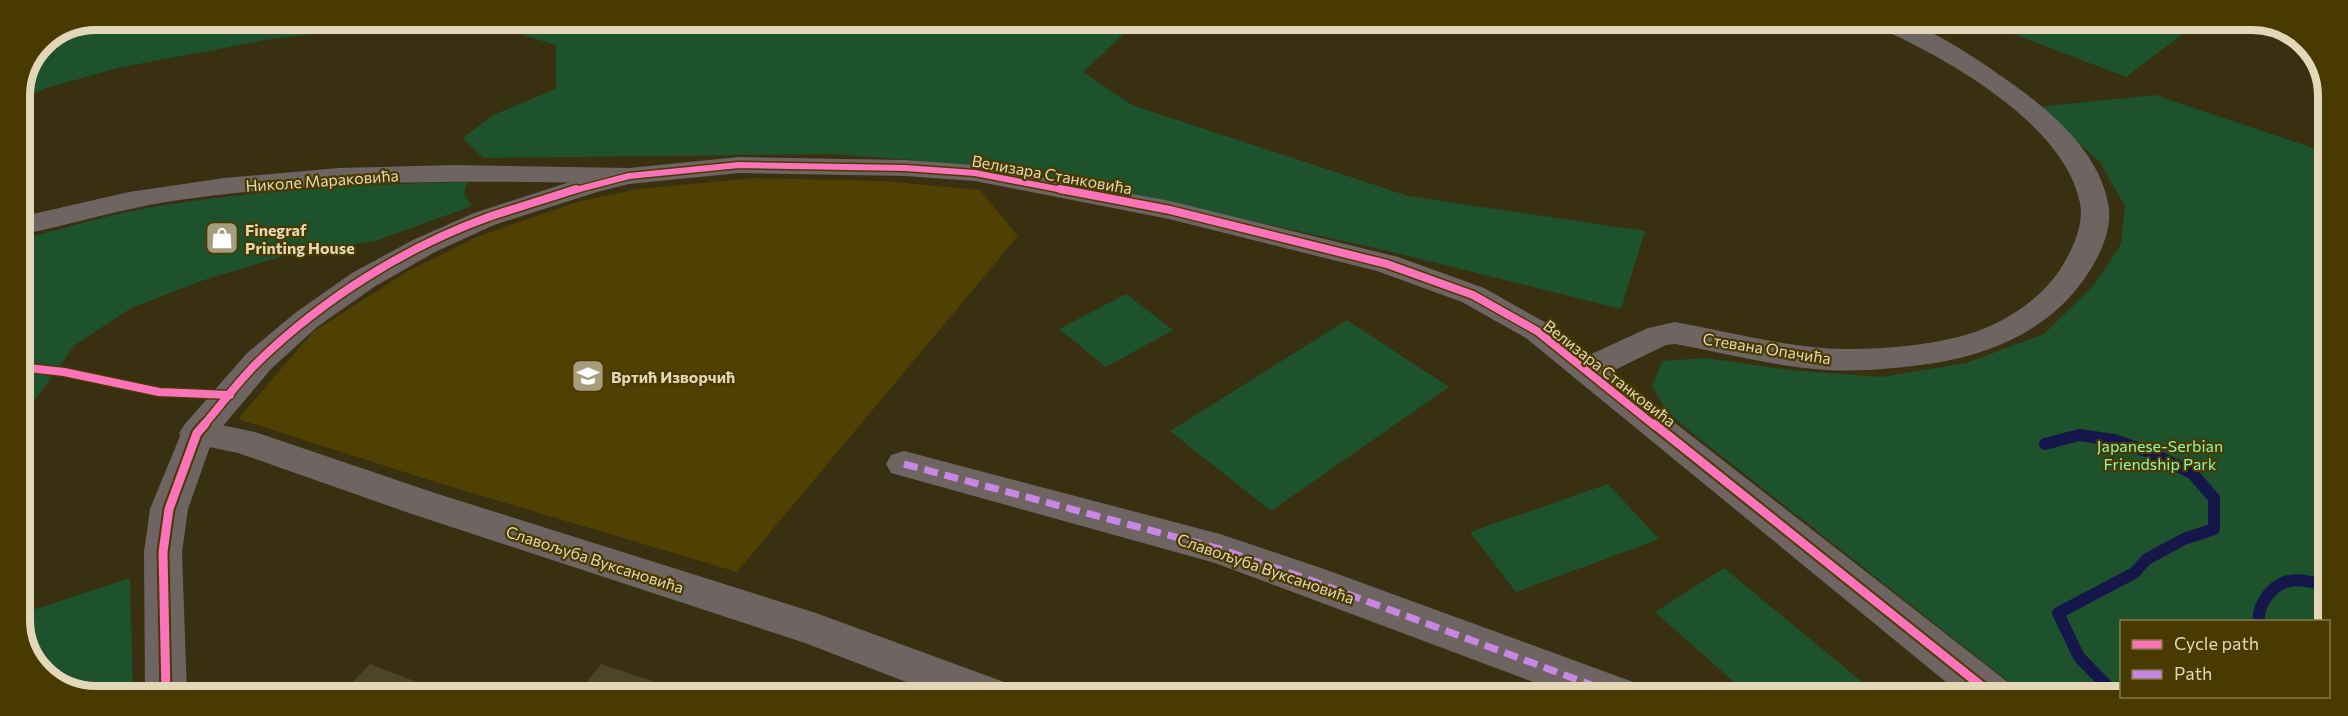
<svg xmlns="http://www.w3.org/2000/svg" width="2348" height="716" viewBox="0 0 2348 716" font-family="Commissioner,sans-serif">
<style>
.built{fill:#504102}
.green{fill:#1e522d}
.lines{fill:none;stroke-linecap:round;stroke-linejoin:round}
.stream{stroke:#15164a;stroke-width:12}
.building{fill:#4c4528}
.minor{fill:#6e6461;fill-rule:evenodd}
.tertiary{fill:#6e6461;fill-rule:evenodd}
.quiet{stroke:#c787e3;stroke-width:7;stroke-dasharray:14 7;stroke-linecap:butt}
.cycleway-far2-casing{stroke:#483a00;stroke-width:9}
.cycleway-far1-casing{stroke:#483a00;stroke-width:11}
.cycleway-casing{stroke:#483a00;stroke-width:13}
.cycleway-far2{stroke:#fb73b8;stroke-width:6}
.cycleway-far1{stroke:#fb73b8;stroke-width:8}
.cycleway{stroke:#fb73b8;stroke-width:9}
.labels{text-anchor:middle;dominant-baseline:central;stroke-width:4.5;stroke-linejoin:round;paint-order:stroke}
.street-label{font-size:16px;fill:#e2d8b7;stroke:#483a00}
.poi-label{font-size:16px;font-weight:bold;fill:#e2d8b7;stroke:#483a00;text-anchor:start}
.park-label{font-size:16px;fill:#8cf5af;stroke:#483a00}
.rim{fill:none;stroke:#e2d8b7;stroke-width:8}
</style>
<rect width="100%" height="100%" fill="#383010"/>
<path class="built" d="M 756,178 L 883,181 L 980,190 L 1018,236 L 737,572 L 442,484 L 238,419 L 313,332 L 408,271 L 479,236 L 580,201 L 639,189 Z"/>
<path class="green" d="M 96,20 L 1132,21 L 1128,30 L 1083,72 L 1132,105 L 1408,196 L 1645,231 L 1621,309 L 1384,250 L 1064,179 L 914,160 L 828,154 L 483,158 L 463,138 L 493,115 L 556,89 L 556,45 L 516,33 L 434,30 L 406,23 L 272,39 L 122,67 L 46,88 L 20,100 L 42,42 Z
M 1982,22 L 2199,22 L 2126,77 Z
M 2155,95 L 2328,153 L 2326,621 L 2122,622 L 2121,696 L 2027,696 L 1691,432 L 1667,411 L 1652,387 L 1662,361 L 1706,358 L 1789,370 L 1881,377 L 1966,363 L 2044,334 L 2094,285 L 2121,244 L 2125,206 L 2099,161 L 2037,107 Z
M 467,182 L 464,194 L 472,206 L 375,241 L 294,253 L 204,280 L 133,307 L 75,345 L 20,420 L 20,240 C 63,228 108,215 153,207 C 256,190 363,184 467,182 Z
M 1126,294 L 1173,330 L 1106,367 L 1059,329 Z
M 1347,320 L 1449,387 L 1271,511 L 1170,431 Z
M 1608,484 L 1659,539 L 1516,592 L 1470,532 Z
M 1724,568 L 1878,695 L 1750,696 L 1655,612 Z
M 130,578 L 133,694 L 76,694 L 38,670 L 20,626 L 20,614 Z"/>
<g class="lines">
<path class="stream" d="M 2045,444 L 2079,435 L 2114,440 L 2149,452 L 2192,473 L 2214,498 L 2214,529 L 2184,539 L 2147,559 L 2134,573 L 2058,613 L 2079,657 L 2117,696
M 2259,622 C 2258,613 2260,607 2265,599 C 2281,575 2301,578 2326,586"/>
</g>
<path class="building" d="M 370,664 L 443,692 L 442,694 L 341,694 Z
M 601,664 L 679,690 L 678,695 L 577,694 Z"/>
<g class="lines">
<path class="minor" d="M 1874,22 C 1883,22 1896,20 1905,22 C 1933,29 1980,61 2004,78 C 2046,107 2098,149 2108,203 C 2112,221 2106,240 2098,256 C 2066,320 2004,352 1935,363 C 1900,368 1862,372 1827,370 C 1776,367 1725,353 1675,344 L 1666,345 L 1598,378 L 1586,381 L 1574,378 L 1569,370 L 1574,362 L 1648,328 L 1675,322 C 1724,331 1773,344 1823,348 C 1864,351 1918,347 1958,337 C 1999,327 2043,300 2064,263 C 2074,246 2084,224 2080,203 C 2065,124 1945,57 1877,27 Z
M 455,165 L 629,168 L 639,170 L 643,176 L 639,182 L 629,184 C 474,180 319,179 166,202 C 117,210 69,225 20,235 L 20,217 L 129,192 L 224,178 L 339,168 Z
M 197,420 L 255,432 L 435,493 L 816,613 L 1004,682 L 1010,695 L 940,695 L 805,643 L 409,513 L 238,453 L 185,442 L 179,433 L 185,424 Z
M 904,451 L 1220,534 L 1324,569 L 1636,683 L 1642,696 L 1571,696 L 1215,563 L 891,473 L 886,464 L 891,455 Z"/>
<path class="tertiary" d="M 739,157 L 905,160 L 975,165 L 1170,201 L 1398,257 L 1484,288 L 1548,324 L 2009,683 L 2015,696 L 1963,696 L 1526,338 L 1462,302 L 1377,271 L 1169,219 L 975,181 L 905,176 L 739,173 L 629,184 L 597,192 L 494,225 L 435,252 L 374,287 L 317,327 L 271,369 L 213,438 L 188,509 L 182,552 L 187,694 L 145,694 L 144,552 L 150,509 L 185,424 L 247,353 L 295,313 L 352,273 L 413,240 L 474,213 L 579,179 L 629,168 Z"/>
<path class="quiet" d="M 904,464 L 1220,549 L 1310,580 L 1621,696"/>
<defs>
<path id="cycleway-far2" d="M 572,191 L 629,176 L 739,165 L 905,168 L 975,173 L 1068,191"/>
<path id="cycleway-far1" d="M 1060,189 L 1170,210 L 1387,264 L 1473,295 L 1537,331 L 1655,426
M 20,367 L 64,372 L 159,392 L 230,395
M 203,426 C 222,404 239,380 260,360 C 322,300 404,248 486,218 C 515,208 546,199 576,189"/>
<path id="cycleway" d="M 1654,424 L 1994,696
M 166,694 L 163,552 L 169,509 L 197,433 L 205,424"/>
</defs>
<use href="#cycleway-far2" class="cycleway-far2-casing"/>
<use href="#cycleway-far1" class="cycleway-far1-casing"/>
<use href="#cycleway" class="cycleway-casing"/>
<use href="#cycleway-far2" class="cycleway-far2"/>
<use href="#cycleway-far1" class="cycleway-far1"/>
<use href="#cycleway" class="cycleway"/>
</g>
<defs>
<symbol id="shop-square" viewBox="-11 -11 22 22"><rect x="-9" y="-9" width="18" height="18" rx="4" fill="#a69d7d" stroke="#483a00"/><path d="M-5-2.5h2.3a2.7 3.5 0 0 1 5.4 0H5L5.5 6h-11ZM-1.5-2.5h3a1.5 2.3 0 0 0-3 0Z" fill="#fff"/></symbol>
<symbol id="school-square" viewBox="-11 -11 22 22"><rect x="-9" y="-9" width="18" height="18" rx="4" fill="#a69d7d" stroke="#483a00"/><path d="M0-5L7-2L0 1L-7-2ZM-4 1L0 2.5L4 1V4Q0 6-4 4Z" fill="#fff"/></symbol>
</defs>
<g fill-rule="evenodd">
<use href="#shop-square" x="203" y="219" width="38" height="38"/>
<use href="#school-square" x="569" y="357" width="38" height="38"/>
</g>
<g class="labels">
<g class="street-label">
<text transform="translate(1052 174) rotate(10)">Велизара Станковића</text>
<text transform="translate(322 180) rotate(-4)">Николе Мараковића</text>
<text transform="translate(1767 348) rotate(9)">Стевана Опачића</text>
<text transform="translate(1610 373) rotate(38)">Велизара Станковића</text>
<text transform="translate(595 559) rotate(18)">Славољуба Вуксановића</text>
<text transform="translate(1266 568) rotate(19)">Славољуба Вуксановића</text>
</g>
<g class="poi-label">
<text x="245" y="229">Finegraf<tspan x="245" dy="18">Printing House</tspan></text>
<text x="611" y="376">Вртић Изворчић</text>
</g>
<g class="park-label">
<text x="2160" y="445">Japanese-Serbian<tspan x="2160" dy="18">Friendship Park</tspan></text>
</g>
</g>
<path d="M0 0H2348V716H0ZM96 30H2252A66 66 0 0 1 2318 96V620A66 66 0 0 1 2252 686H96A66 66 0 0 1 30 620V96A66 66 0 0 1 96 30Z" fill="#483a00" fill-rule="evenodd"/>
<path class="rim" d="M96 30H2252A66 66 0 0 1 2318 96V620A66 66 0 0 1 2252 686H96A66 66 0 0 1 30 620V96A66 66 0 0 1 96 30Z"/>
<rect x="2120" y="620" width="210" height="78" fill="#483a00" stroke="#867949" stroke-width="1.5"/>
<rect x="2132" y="640" width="30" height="9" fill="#fb73b8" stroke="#867949" stroke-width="1.5"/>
<text x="2174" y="650" font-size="18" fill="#e2d8b7">Cycle path</text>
<rect x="2132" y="670" width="30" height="9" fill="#c787e3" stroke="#867949" stroke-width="1.5"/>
<text x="2174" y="680" font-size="18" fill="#e2d8b7">Path</text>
</svg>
